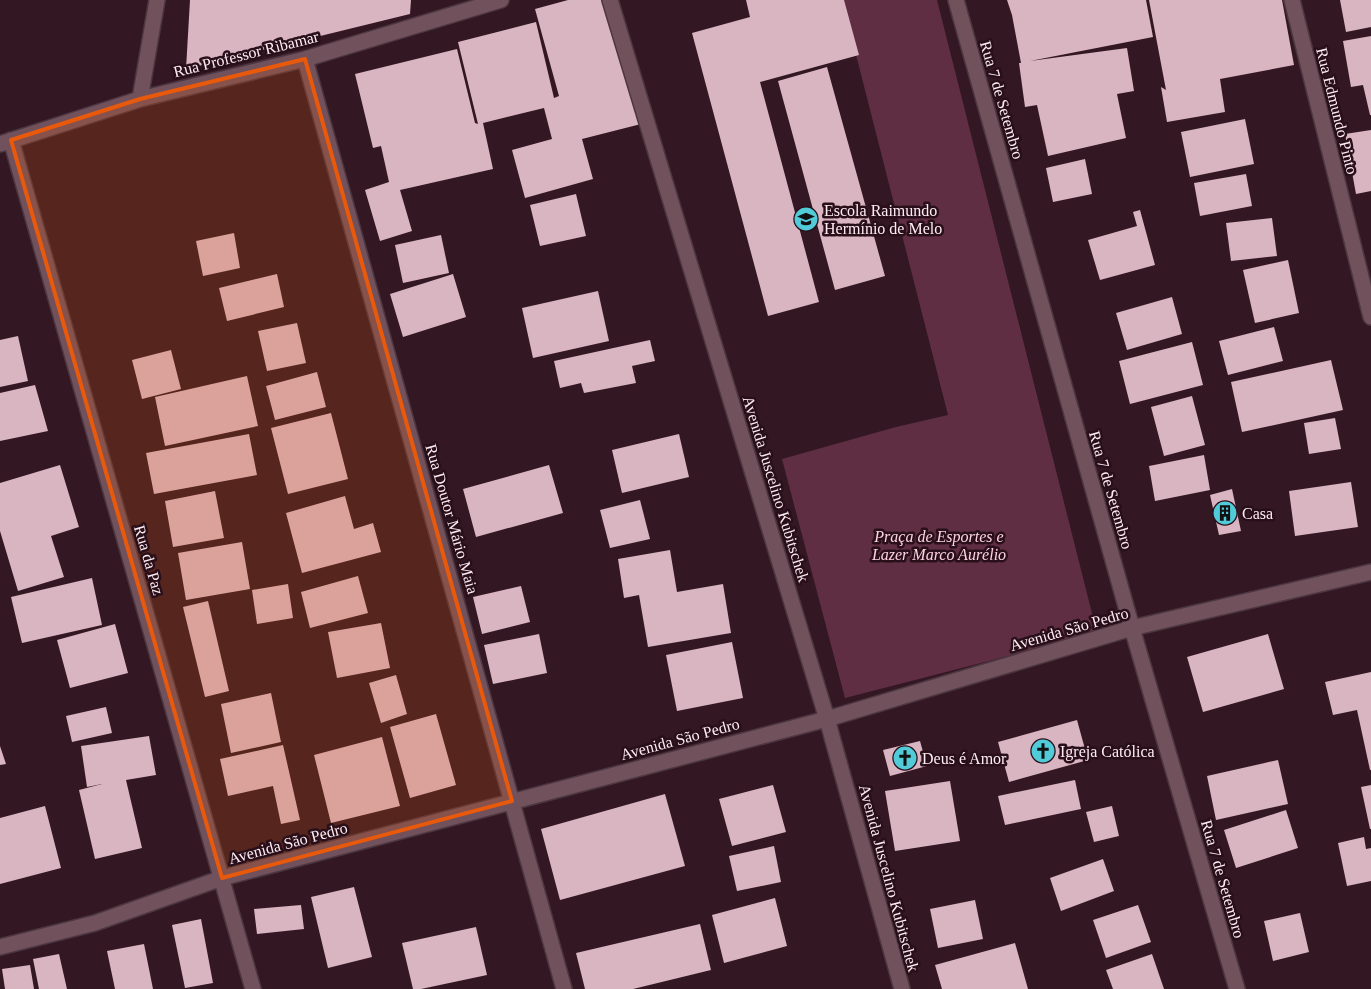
<svg xmlns="http://www.w3.org/2000/svg" width="1371" height="989" viewBox="0 0 1371 989" font-family="Georgia,serif">
<style>
.green{fill:#5f2e42}
.building{fill:#d9b5c1}
.lines{fill:none;stroke-linecap:round;stroke-linejoin:round}
.minor-casing{stroke:#4c363f;stroke-width:18}
.minor{stroke:#70515c;stroke-width:15}
.marked{fill:#e8590c;fill-opacity:0.2;stroke:#e8590c;stroke-width:4;stroke-linejoin:round}
.labels{text-anchor:middle;dominant-baseline:central;stroke-width:5;stroke-linejoin:round;paint-order:stroke}
.street-label{font-size:16px;fill:#ffecf2;stroke:#280f19}
.poi-label{font-size:16px;fill:#ffecf2;stroke:#280f19;text-anchor:start}
.park-label{font-size:16px;font-style:italic;fill:#ffd2e1;stroke:#280f19}
</style>
<rect width="100%" height="100%" fill="#331823"/>
<path class="green" d="M 842,0 L 937,0 L 1097,633 L 845,698 L 782,459 L 896,427 L 948,415 Z"/>
<path class="building" d="M 190,0 L 411,0 L 410,14 L 186,69 Z
M 568,0 L 604,0 L 628,85 L 641,124 L 582,139 L 593,179 L 525,198 L 512,150 L 552,139 L 544,108 L 483,123 L 493,169 L 400,190 L 412,231 L 380,241 L 365,190 L 389,182 L 381,146 L 373,148 L 355,74 L 457,49 L 475,123 L 478,124 L 458,42 L 536,22 L 554,98 L 559,96 L 535,9 Z
M 746,0 L 844,0 L 859,55 L 760,82 L 819,302 L 768,316 L 692,33 L 750,17 Z
M 1007,0 L 1146,0 L 1153,37 L 1030,61 L 1127,48 L 1134,91 L 1117,94 L 1126,138 L 1048,156 L 1037,105 L 1025,107 L 1019,63 L 1021,63 L 1012,15 Z
M 1149,0 L 1282,0 L 1294,65 L 1220,79 L 1225,112 L 1167,122 L 1161,87 L 1166,90 Z
M 1340,0 L 1371,0 L 1371,27 L 1346,32 Z
M 1371,36 L 1371,115 L 1370,115 L 1363,85 L 1351,87 L 1343,41 Z
M 827,67 L 885,276 L 835,290 L 778,81 Z
M 1245,119 L 1254,164 L 1190,177 L 1181,132 Z
M 1371,130 L 1371,191 L 1356,194 L 1345,134 Z
M 1085,159 L 1092,194 L 1053,202 L 1046,168 Z
M 1246,174 L 1252,206 L 1200,216 L 1194,183 Z
M 576,194 L 586,236 L 540,246 L 530,205 Z
M 1140,210 L 1155,265 L 1100,280 L 1088,240 L 1137,226 L 1133,212 Z
M 1272,218 L 1277,256 L 1231,261 L 1226,223 Z
M 234,233 L 240,268 L 203,276 L 196,241 Z
M 441,235 L 449,273 L 403,283 L 395,245 Z
M 1288,260 L 1299,313 L 1255,323 L 1243,270 Z
M 277,274 L 284,307 L 227,321 L 219,288 Z
M 453,274 L 466,317 L 403,337 L 390,294 Z
M 598,291 L 609,341 L 533,358 L 522,308 Z
M 1172,297 L 1182,334 L 1127,350 L 1116,313 Z
M 297,323 L 306,363 L 267,371 L 258,331 Z
M 1274,327 L 1283,361 L 1228,375 L 1219,341 Z
M 18,336 L 28,381 L 0,387 L 0,340 Z
M 650,340 L 655,361 L 632,366 L 636,383 L 584,393 L 581,383 L 560,388 L 554,361 Z
M 1192,342 L 1203,385 L 1130,404 L 1119,361 Z
M 171,350 L 181,389 L 142,399 L 132,360 Z
M 1331,360 L 1343,410 L 1242,432 L 1231,382 Z
M 317,372 L 326,407 L 275,420 L 266,386 Z
M 247,376 L 258,426 L 165,446 L 155,397 Z
M 35,385 L 48,431 L 0,441 L 0,393 Z
M 1192,396 L 1205,445 L 1164,456 L 1151,407 Z
M 331,413 L 348,479 L 288,494 L 271,428 Z
M 1335,418 L 1341,449 L 1309,454 L 1304,423 Z
M 249,434 L 257,475 L 154,494 L 146,453 Z
M 679,434 L 689,477 L 622,493 L 612,450 Z
M 1204,455 L 1210,490 L 1155,501 L 1149,466 Z
M 60,465 L 79,527 L 51,536 L 64,577 L 18,591 L 0,531 L 0,483 Z
M 549,465 L 563,513 L 476,537 L 463,489 Z
M 1351,482 L 1358,527 L 1295,536 L 1289,491 Z
M 1232,489 L 1241,531 L 1219,535 L 1210,495 Z
M 215,491 L 224,538 L 173,547 L 165,501 Z
M 345,496 L 354,529 L 373,523 L 381,552 L 302,573 L 286,513 Z
M 640,500 L 650,539 L 610,548 L 600,510 Z
M 242,542 L 250,589 L 186,600 L 178,553 Z
M 670,550 L 677,592 L 723,584 L 731,633 L 648,647 L 639,595 L 624,598 L 618,559 Z
M 358,576 L 368,613 L 310,628 L 301,592 Z
M 92,578 L 102,625 L 22,643 L 11,597 Z
M 288,584 L 293,618 L 257,624 L 252,590 Z
M 521,586 L 530,622 L 482,634 L 473,597 Z
M 208,601 L 229,691 L 205,697 L 183,607 Z
M 381,623 L 390,668 L 337,678 L 328,632 Z
M 115,624 L 128,673 L 70,688 L 57,640 Z
M 539,634 L 547,673 L 493,684 L 484,645 Z
M 1268,634 L 1284,689 L 1203,712 L 1187,657 Z
M 732,642 L 743,698 L 677,711 L 666,655 Z
M 1371,672 L 1371,770 L 1370,770 L 1357,710 L 1333,715 L 1325,682 Z
M 396,675 L 407,714 L 381,723 L 369,683 Z
M 271,693 L 281,742 L 231,753 L 221,704 Z
M 106,707 L 112,733 L 72,742 L 66,716 Z
M 436,714 L 456,785 L 410,798 L 390,727 Z
M 1077,720 L 1088,760 L 1009,782 L 998,742 Z
M 149,736 L 156,775 L 126,780 L 142,848 L 95,859 L 79,790 L 102,784 L 87,787 L 81,746 Z
M 382,737 L 400,806 L 331,823 L 314,755 Z
M 920,741 L 927,766 L 890,776 L 883,750 Z
M 283,745 L 300,820 L 281,824 L 273,786 L 228,796 L 220,759 Z
M 0,746 L 6,764 L 0,765 Z
M 1278,760 L 1288,804 L 1216,820 L 1207,776 Z
M 1075,780 L 1081,809 L 1005,825 L 998,796 Z
M 950,781 L 960,841 L 895,851 L 885,791 Z
M 773,785 L 786,832 L 732,846 L 719,799 Z
M 1371,785 L 1371,829 L 1370,829 L 1361,787 Z
M 665,794 L 685,866 L 560,900 L 541,829 Z
M 45,806 L 61,868 L 0,884 L 0,818 Z
M 1112,806 L 1119,836 L 1094,842 L 1086,812 Z
M 1286,810 L 1298,848 L 1236,868 L 1224,830 Z
M 1364,837 L 1366,849 L 1371,848 L 1371,881 L 1347,886 L 1338,843 Z
M 774,846 L 781,882 L 737,891 L 729,856 Z
M 1103,859 L 1114,891 L 1061,911 L 1050,878 Z
M 354,887 L 372,957 L 328,968 L 311,897 Z
M 775,898 L 787,946 L 724,963 L 712,915 Z
M 975,900 L 983,939 L 938,948 L 930,909 Z
M 301,905 L 304,929 L 257,934 L 254,909 Z
M 1138,905 L 1151,942 L 1106,958 L 1093,920 Z
M 1300,913 L 1309,952 L 1273,961 L 1264,921 Z
M 201,919 L 213,983 L 185,988 L 172,925 Z
M 700,924 L 711,970 L 633,989 L 585,989 L 576,953 Z
M 476,927 L 487,975 L 421,989 L 413,989 L 402,943 Z
M 1015,943 L 1028,989 L 942,989 L 935,965 Z
M 144,944 L 153,989 L 115,989 L 107,951 Z
M 59,954 L 67,989 L 39,989 L 33,959 Z
M 1152,954 L 1164,989 L 1113,989 L 1106,970 Z
M 30,965 L 34,989 L 5,989 L 2,969 Z"/>
<g class="lines">
<defs>
<path id="minor" d="M 610,0 L 827,719 L 902,989
M 956,0 L 1132,628 L 1237,989
M 1292,0 L 1371,317
M 305,59 L 564,989
M 140,99 L 157,0
M 11,140 L 253,989
M 0,144 L 140,99 L 305,59 L 501,0
M 0,947 L 95,923 L 222,878 L 827,719 L 1132,628 L 1371,572"/>
</defs>
<use href="#minor" class="minor-casing"/>
<use href="#minor" class="minor"/>
</g>
<path class="marked" d="M 305,59 L 512,801 L 222,878 L 11,140 L 140,99 Z"/>
<defs>
<symbol id="school-disc" viewBox="-11 -11 22 22"><circle r="9.5" fill="#52cbd9" stroke="#280f19"/><path d="M0-5L7-2L0 1L-7-2ZM-4 1L0 2.5L4 1V4Q0 6-4 4Z" fill="#111"/></symbol>
<symbol id="building-disc" viewBox="-11 -11 22 22"><circle r="9.5" fill="#52cbd9" stroke="#280f19"/><path d="M-4-6H4V6H1V3H-1V6H-4ZM-2.5-4.3h1.7v1.8h-1.7ZM.8-4.3h1.7v1.8H.8ZM-2.5-1h1.7V.8h-1.7ZM.8-1h1.7V.8H.8Z" fill="#111"/></symbol>
<symbol id="church-disc" viewBox="-11 -11 22 22"><circle r="9.5" fill="#52cbd9" stroke="#280f19"/><path d="M-1.2-6h2.4v3.5h3.3v2.4h-3.3V6h-2.4V-.1h-3.3v-2.4h3.3Z" fill="#111"/></symbol>
</defs>
<g fill-rule="evenodd">
<use href="#school-disc" x="792" y="205" width="28" height="28"/>
<use href="#building-disc" x="1211" y="499" width="28" height="28"/>
<use href="#church-disc" x="1029" y="737" width="28" height="28"/>
<use href="#church-disc" x="891" y="744" width="28" height="28"/>
</g>
<g class="labels">
<g class="street-label">
<text transform="translate(246 54) rotate(-14)">Rua Professor Ribamar</text>
<text transform="translate(1002 100) rotate(74)">Rua 7 de Setembro</text>
<text transform="translate(1337 111) rotate(76)">Rua Edmundo Pinto</text>
<text transform="translate(776 489) rotate(73)">Avenida Juscelino Kubitschek</text>
<text transform="translate(1111 490) rotate(74)">Rua 7 de Setembro</text>
<text transform="translate(452 519) rotate(74)">Rua Doutor Mário Maia</text>
<text transform="translate(149 560) rotate(74)">Rua da Paz</text>
<text transform="translate(1069 629) rotate(-16)">Avenida São Pedro</text>
<text transform="translate(680 739) rotate(-15)">Avenida São Pedro</text>
<text transform="translate(288 843) rotate(-15)">Avenida São Pedro</text>
<text transform="translate(889 878) rotate(75)">Avenida Juscelino Kubitschek</text>
<text transform="translate(1223 879) rotate(74)">Rua 7 de Setembro</text>
</g>
<g class="poi-label">
<text x="824" y="210">Escola Raimundo<tspan x="824" dy="18">Hermínio de Melo</tspan></text>
<text x="1242" y="513">Casa</text>
<text x="1060" y="751">Igreja Católica</text>
<text x="922" y="758">Deus é Amor</text>
</g>
<g class="park-label">
<text x="939" y="536">Praça de Esportes e<tspan x="939" dy="18">Lazer Marco Aurélio</tspan></text>
</g>
</g>
</svg>
